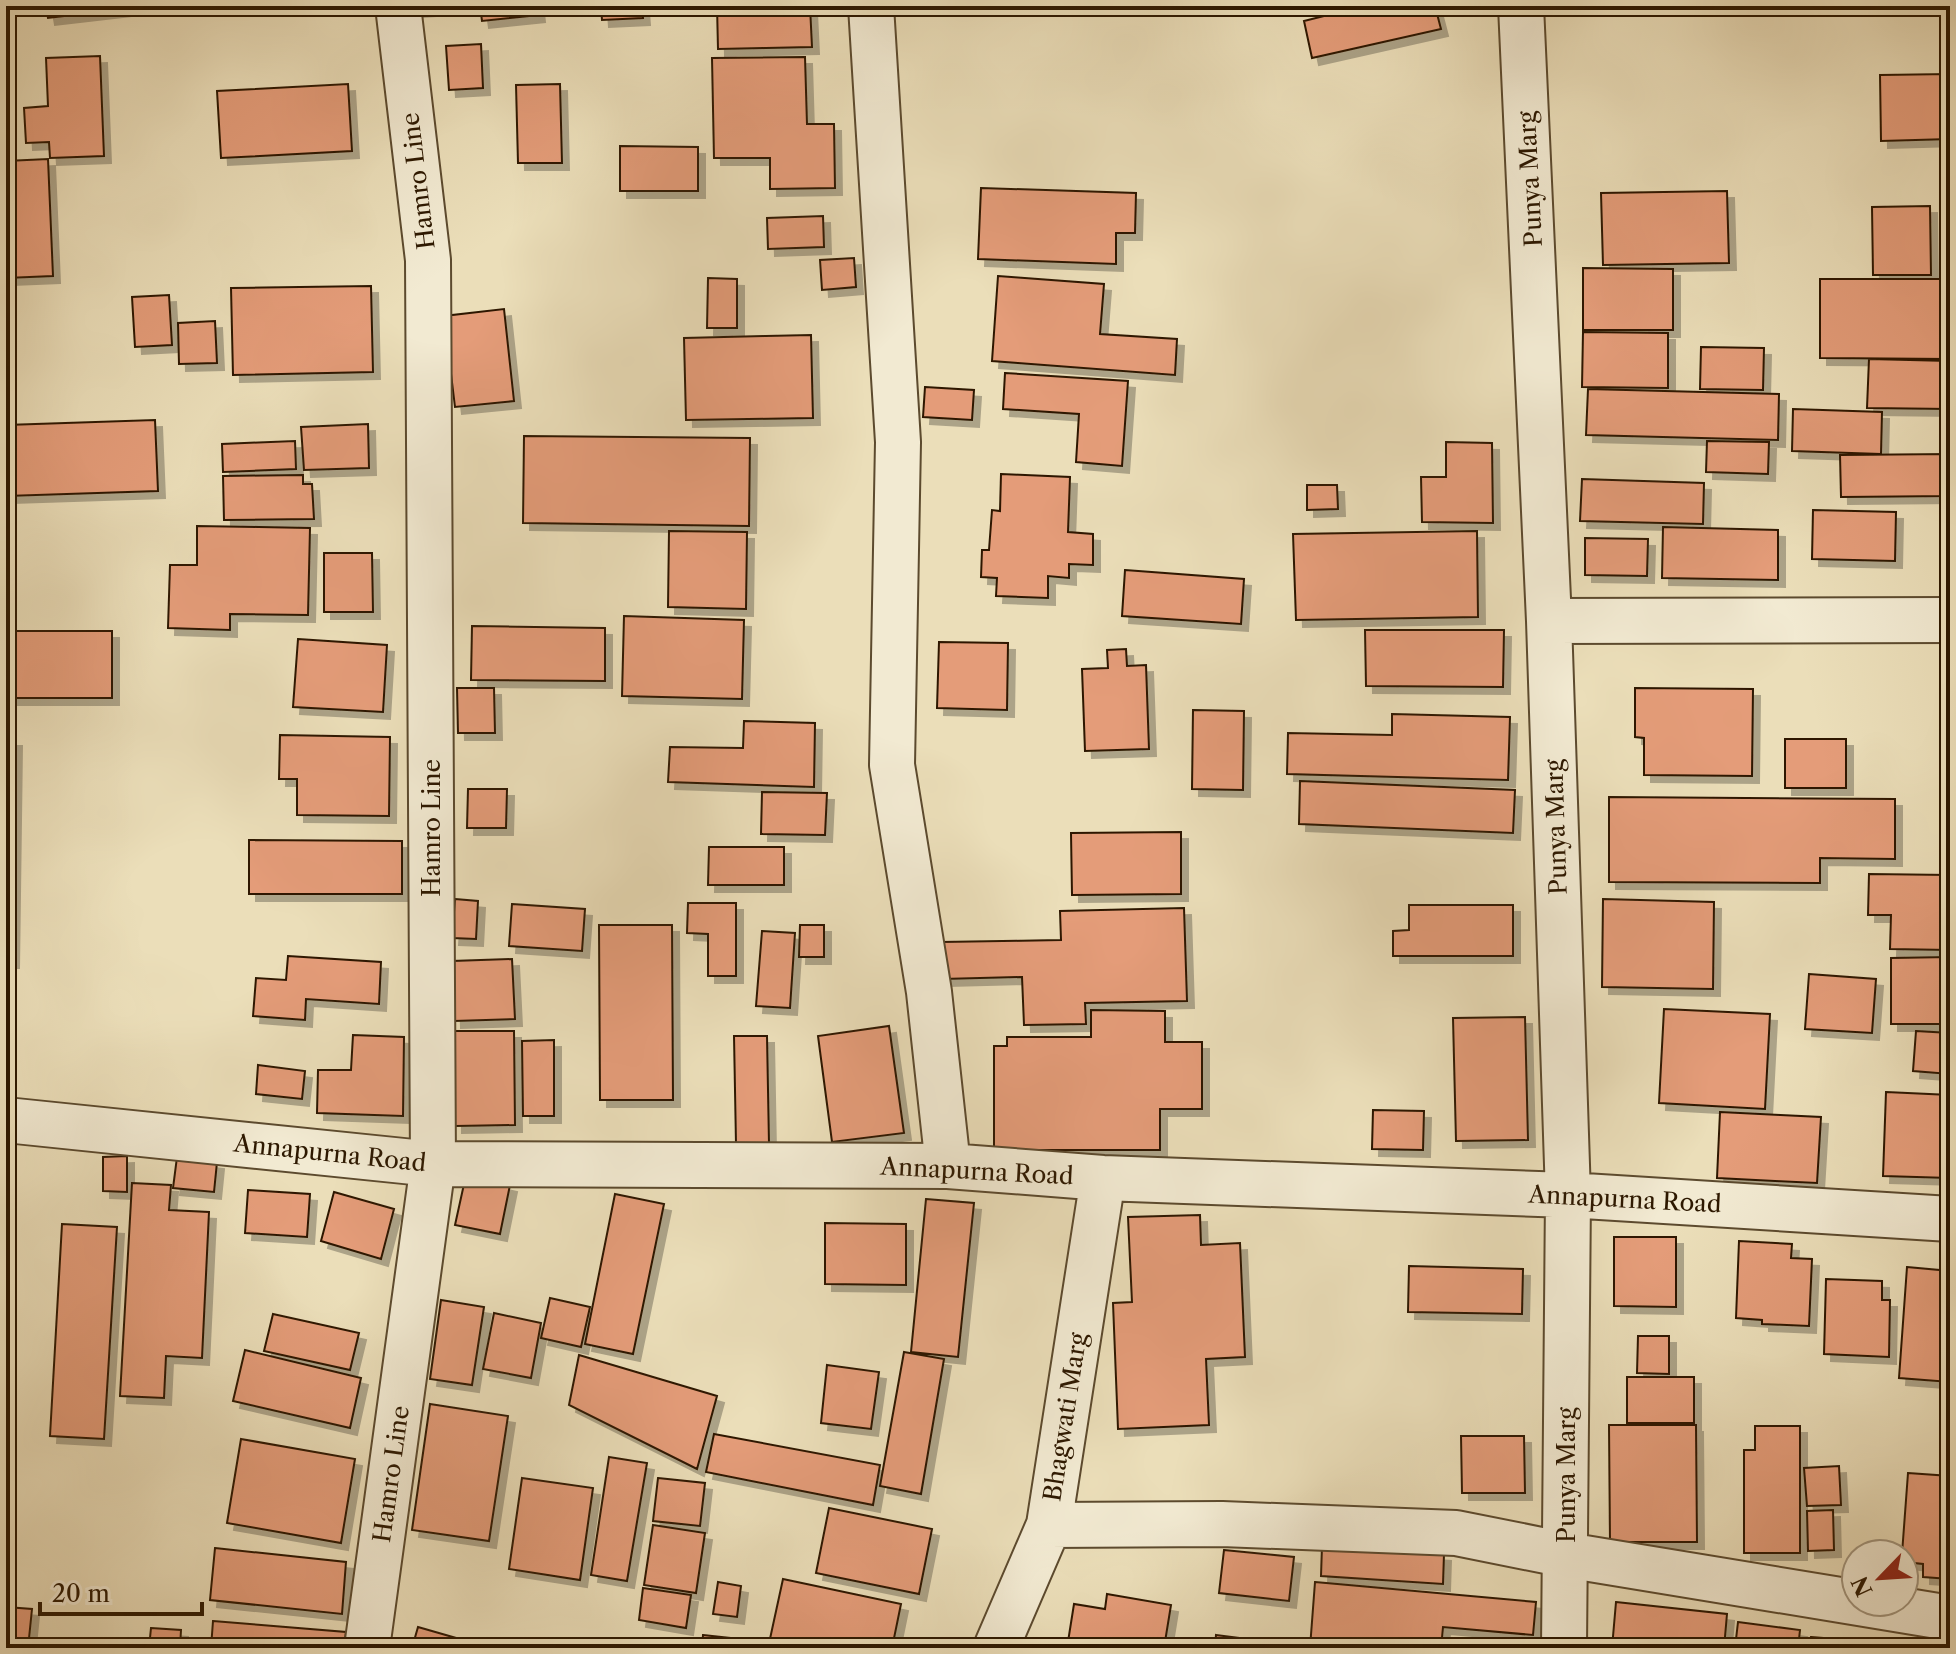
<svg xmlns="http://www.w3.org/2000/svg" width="1956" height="1654" viewBox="0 0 1956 1654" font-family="'Libre Caslon Text',serif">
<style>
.building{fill:#e49c79;stroke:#2d1800;stroke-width:2;filter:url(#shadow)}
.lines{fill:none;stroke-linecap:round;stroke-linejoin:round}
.minor-casing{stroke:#5c4a2e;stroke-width:48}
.minor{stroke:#f2ead2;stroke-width:44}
.labels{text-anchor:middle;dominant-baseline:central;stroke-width:6;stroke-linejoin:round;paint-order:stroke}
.street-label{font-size:24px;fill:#2d1800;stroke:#f2ead2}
</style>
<defs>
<filter id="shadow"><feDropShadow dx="7" dy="7" stdDeviation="0" flood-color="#0004"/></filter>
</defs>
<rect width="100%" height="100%" fill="#ebdeb9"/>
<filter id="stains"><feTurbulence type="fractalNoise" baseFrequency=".0025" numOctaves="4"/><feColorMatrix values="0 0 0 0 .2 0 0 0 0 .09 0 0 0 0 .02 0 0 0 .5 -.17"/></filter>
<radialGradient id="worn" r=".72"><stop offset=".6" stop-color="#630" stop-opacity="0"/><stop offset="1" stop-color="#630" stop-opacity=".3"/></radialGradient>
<path class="building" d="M 46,6 L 141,6 L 142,7 L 48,18 Z
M 415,6 L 461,6 L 461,7 L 415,10 Z
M 480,6 L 537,6 L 538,15 L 482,21 Z
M 601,6 L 642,6 L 643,18 L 602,20 Z
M 717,6 L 810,6 L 812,47 L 718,49 Z
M 1322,6 L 1435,6 L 1441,29 L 1312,58 L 1304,21 L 1324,16 Z
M 481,44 L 483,88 L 449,90 L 446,46 Z
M 100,56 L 104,156 L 50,158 L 49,142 L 26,143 L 24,108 L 48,106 L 46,58 Z
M 805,57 L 807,124 L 834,124 L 835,188 L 770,189 L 770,158 L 714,158 L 712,58 Z
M 1950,74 L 1950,139 L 1881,141 L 1880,75 Z
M 348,84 L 352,151 L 221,158 L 217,91 Z
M 560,84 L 562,163 L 518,163 L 516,85 Z
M 620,146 L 698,147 L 698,191 L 620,191 Z
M 48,159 L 53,276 L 6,278 L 6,161 Z
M 981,188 L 1136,193 L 1135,233 L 1116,233 L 1116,264 L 978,259 Z
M 1727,191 L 1729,263 L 1603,265 L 1601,193 Z
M 1930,206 L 1931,275 L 1873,275 L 1872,207 Z
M 823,216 L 824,247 L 768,249 L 767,218 Z
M 854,258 L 856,287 L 822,290 L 820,260 Z
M 1583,268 L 1673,269 L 1673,330 L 1583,330 Z
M 998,276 L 1104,284 L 1100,334 L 1177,339 L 1175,375 L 992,361 Z
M 708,278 L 737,279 L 737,328 L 707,328 Z
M 1820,279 L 1950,279 L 1950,359 L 1820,358 Z
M 371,286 L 373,372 L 233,375 L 231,288 Z
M 169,295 L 172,345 L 135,347 L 132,297 Z
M 504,309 L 514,401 L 455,407 L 444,316 Z
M 215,321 L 217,363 L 179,364 L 178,323 Z
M 1583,332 L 1668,333 L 1668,388 L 1582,387 Z
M 811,335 L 813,418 L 686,420 L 684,338 Z
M 1701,347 L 1764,348 L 1763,390 L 1700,389 Z
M 1869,359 L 1950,361 L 1950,409 L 1867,408 Z
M 1005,373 L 1128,381 L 1122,466 L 1076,462 L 1079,414 L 1003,409 Z
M 925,387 L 974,390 L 972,420 L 923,417 Z
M 1588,389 L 1779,394 L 1778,440 L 1586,435 Z
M 1793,409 L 1882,412 L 1881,454 L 1792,451 Z
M 155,420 L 158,491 L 6,496 L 6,425 Z
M 368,424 L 369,468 L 304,470 L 301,427 Z
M 524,436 L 750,438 L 749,526 L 523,523 Z
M 295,441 L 296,469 L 223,472 L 222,444 Z
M 1707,441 L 1769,442 L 1768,474 L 1706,472 Z
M 1446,442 L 1492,443 L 1493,523 L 1422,522 L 1421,477 L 1446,477 Z
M 1950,454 L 1950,496 L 1841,497 L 1840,455 Z
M 1001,474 L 1070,477 L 1068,532 L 1093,534 L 1093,565 L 1069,564 L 1069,578 L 1048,576 L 1048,598 L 996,596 L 997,578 L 981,577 L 982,550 L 989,550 L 992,510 L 1000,511 Z
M 303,475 L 303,484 L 312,484 L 314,519 L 224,520 L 223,476 Z
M 1582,479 L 1704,483 L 1703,524 L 1580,521 Z
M 1307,485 L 1337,485 L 1338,509 L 1307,510 Z
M 1813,510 L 1896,512 L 1895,561 L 1812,559 Z
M 197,526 L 310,528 L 308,615 L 230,614 L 230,630 L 168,628 L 170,565 L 197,565 Z
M 1663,527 L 1778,530 L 1778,580 L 1662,578 Z
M 669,531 L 747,532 L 746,609 L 668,607 Z
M 1477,531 L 1478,617 L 1296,620 L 1293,534 Z
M 1585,538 L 1648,539 L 1647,576 L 1585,575 Z
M 324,553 L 372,553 L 373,612 L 324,612 Z
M 1125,570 L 1244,579 L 1241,624 L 1122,616 Z
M 624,616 L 744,620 L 742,699 L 622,696 Z
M 472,626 L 605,628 L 605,681 L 471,680 Z
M 1365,630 L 1504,630 L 1503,687 L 1366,686 Z
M 6,631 L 112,631 L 112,698 L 6,698 Z
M 298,639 L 387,645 L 383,712 L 293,707 Z
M 939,642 L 1008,643 L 1007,710 L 937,708 Z
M 1126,649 L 1127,666 L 1146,665 L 1149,749 L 1085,751 L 1082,669 L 1108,668 L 1107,650 Z
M 457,688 L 494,688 L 495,733 L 458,733 Z
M 1635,688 L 1753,689 L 1752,776 L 1644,775 L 1644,738 L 1635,737 Z
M 1193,710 L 1244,711 L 1243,790 L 1192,789 Z
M 1392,714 L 1510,717 L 1508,780 L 1287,774 L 1288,733 L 1392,735 Z
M 744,721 L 815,723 L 814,787 L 668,782 L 670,747 L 743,748 Z
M 280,735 L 390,737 L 389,816 L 297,815 L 297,779 L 279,779 Z
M 6,739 L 15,739 L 12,961 L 6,961 Z
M 1785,739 L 1846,739 L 1846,788 L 1785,788 Z
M 1300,781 L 1515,790 L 1513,833 L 1299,824 Z
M 468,789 L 507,789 L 506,828 L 467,828 Z
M 762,792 L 827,793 L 825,835 L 761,834 Z
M 1609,797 L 1895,799 L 1895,859 L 1820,858 L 1820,883 L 1609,882 Z
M 1181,832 L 1181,894 L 1072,895 L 1071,833 Z
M 249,840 L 402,841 L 402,894 L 249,894 Z
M 709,847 L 784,847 L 784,885 L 708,885 Z
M 1869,874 L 1950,875 L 1950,950 L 1890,949 L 1891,915 L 1868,915 Z
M 455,899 L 478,901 L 476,939 L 452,938 Z
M 1603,899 L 1714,902 L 1713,989 L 1602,987 Z
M 688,903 L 736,903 L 736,976 L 708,976 L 708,934 L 687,933 Z
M 512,904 L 585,909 L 582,951 L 509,946 Z
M 1409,905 L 1513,905 L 1513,956 L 1393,956 L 1393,931 L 1409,930 Z
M 1184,908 L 1187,1001 L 1085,1003 L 1086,1024 L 1024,1025 L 1022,977 L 942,979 L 941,942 L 1061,940 L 1060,911 Z
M 599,925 L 672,925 L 673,1100 L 600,1100 Z
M 800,925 L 824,925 L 824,957 L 799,957 Z
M 762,931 L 795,933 L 790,1008 L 756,1006 Z
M 288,956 L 381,962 L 379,1004 L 306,999 L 305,1020 L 253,1016 L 256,978 L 286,980 Z
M 1950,957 L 1950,1024 L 1891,1024 L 1891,958 Z
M 512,959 L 515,1019 L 454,1021 L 452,961 Z
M 1809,974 L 1876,979 L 1872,1033 L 1805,1029 Z
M 1664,1009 L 1770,1014 L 1765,1109 L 1659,1103 Z
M 1091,1010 L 1165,1011 L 1165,1042 L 1202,1042 L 1202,1109 L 1160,1109 L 1160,1150 L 994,1150 L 994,1046 L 1007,1046 L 1007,1037 L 1091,1037 Z
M 1525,1017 L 1528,1140 L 1456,1141 L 1453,1018 Z
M 889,1026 L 904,1133 L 832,1142 L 818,1036 Z
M 454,1031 L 514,1031 L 515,1125 L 455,1126 Z
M 1916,1031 L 1950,1033 L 1950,1074 L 1913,1071 Z
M 353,1035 L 404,1037 L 403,1116 L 317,1113 L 318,1070 L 351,1070 Z
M 734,1036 L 767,1036 L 769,1144 L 736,1144 Z
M 554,1040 L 554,1116 L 523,1116 L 522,1041 Z
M 258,1065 L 305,1071 L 302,1099 L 256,1094 Z
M 1886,1092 L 1950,1095 L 1950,1178 L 1883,1176 Z
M 1373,1110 L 1424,1111 L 1423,1150 L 1372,1149 Z
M 1720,1112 L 1821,1117 L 1817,1183 L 1717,1178 Z
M 127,1156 L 127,1192 L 103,1191 L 103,1157 Z
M 177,1157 L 217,1162 L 214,1192 L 173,1188 Z
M 466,1175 L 510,1185 L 500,1234 L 455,1225 Z
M 132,1183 L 171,1185 L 169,1210 L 209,1212 L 202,1358 L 166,1356 L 164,1398 L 120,1396 Z
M 248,1190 L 310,1194 L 307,1237 L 245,1233 Z
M 334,1192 L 394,1209 L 381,1259 L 321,1241 Z
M 615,1194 L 664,1204 L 633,1354 L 585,1344 Z
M 926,1199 L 974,1203 L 958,1357 L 911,1352 Z
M 1200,1215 L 1201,1245 L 1240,1243 L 1245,1357 L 1206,1359 L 1209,1425 L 1118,1429 L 1113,1303 L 1132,1302 L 1128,1217 Z
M 825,1223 L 906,1224 L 906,1285 L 825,1284 Z
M 62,1224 L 117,1227 L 104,1439 L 50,1436 Z
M 1614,1237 L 1676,1237 L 1676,1307 L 1614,1306 Z
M 1739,1241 L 1792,1244 L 1791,1258 L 1812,1259 L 1809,1326 L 1762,1324 L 1762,1320 L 1736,1318 Z
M 1409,1266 L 1523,1269 L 1522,1314 L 1408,1312 Z
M 1907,1267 L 1950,1271 L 1950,1382 L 1899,1378 Z
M 1826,1279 L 1882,1281 L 1882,1300 L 1890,1300 L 1889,1357 L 1824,1354 Z
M 550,1298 L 590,1307 L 581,1347 L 541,1338 Z
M 441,1300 L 484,1307 L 472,1385 L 430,1379 Z
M 494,1313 L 541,1323 L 531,1378 L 483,1369 Z
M 273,1314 L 359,1333 L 350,1370 L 264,1351 Z
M 1638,1336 L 1669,1336 L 1669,1374 L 1637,1373 Z
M 245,1350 L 361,1378 L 350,1428 L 233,1401 Z
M 904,1352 L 944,1359 L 921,1494 L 880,1486 Z
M 579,1355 L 717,1396 L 697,1469 L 569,1405 Z
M 827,1365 L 879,1372 L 871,1429 L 821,1423 Z
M 1627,1377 L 1694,1377 L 1694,1423 L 1627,1423 Z
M 430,1404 L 508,1416 L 489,1541 L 412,1530 Z
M 1609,1425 L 1696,1425 L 1697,1542 L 1610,1542 Z
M 1755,1426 L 1800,1426 L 1800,1553 L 1744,1553 L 1744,1450 L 1755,1450 Z
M 714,1434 L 880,1465 L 873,1505 L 706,1472 Z
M 1461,1436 L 1524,1436 L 1525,1493 L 1462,1493 Z
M 241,1439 L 355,1459 L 341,1543 L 227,1523 Z
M 609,1457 L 647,1463 L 627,1581 L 591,1575 Z
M 1839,1466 L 1841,1505 L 1807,1506 L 1804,1468 Z
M 1908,1473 L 1950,1476 L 1950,1579 L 1923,1577 L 1923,1564 L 1904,1562 L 1904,1554 L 1902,1554 Z
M 522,1478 L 593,1488 L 580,1580 L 509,1569 Z
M 658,1478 L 705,1483 L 700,1526 L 653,1521 Z
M 829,1508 L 932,1529 L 919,1594 L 816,1573 Z
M 1833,1510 L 1834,1550 L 1808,1551 L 1807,1511 Z
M 653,1525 L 705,1533 L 696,1593 L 644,1585 Z
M 1322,1546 L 1444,1554 L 1443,1584 L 1321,1576 Z
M 215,1548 L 346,1562 L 342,1614 L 210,1600 Z
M 1224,1550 L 1294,1557 L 1289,1601 L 1219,1593 Z
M 783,1579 L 901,1604 L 892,1648 L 768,1648 Z
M 718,1582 L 741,1586 L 737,1617 L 713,1614 Z
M 1315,1582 L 1536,1602 L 1533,1635 L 1443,1627 L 1441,1648 L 1310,1648 Z
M 643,1588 L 691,1595 L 686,1628 L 639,1620 Z
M 1107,1594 L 1171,1605 L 1164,1648 L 1067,1648 L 1074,1604 L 1105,1609 Z
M 1616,1602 L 1727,1614 L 1724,1648 L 1612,1648 Z
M 6,1607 L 32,1609 L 28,1648 L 6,1648 Z
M 213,1621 L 346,1632 L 344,1648 L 211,1648 Z
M 1738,1622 L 1800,1630 L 1798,1648 L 1735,1648 Z
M 418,1627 L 491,1648 L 412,1648 Z
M 151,1628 L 181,1630 L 180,1648 L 149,1648 Z
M 703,1635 L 739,1639 L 738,1648 L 702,1648 Z
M 1216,1635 L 1270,1642 L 1270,1648 L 1215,1648 Z
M 1811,1637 L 1848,1640 L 1848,1648 L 1810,1648 Z"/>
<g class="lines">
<defs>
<path id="minor" d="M 871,6 L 898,442 L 892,765 L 929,992 L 948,1166
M 1521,6 L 1549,621 L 1568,1195 L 1564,1648
M 1549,621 L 1950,620
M 6,1120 L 433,1164 L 948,1166 L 1103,1178 L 1568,1195 L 1950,1219
M 1049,1525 L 1222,1524 L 1456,1533 L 1566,1555 L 1950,1618
M 367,1648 L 433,1164 L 428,260 L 398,6
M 996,1648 L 1049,1525 L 1103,1178"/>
</defs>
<use href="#minor" class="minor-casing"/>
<use href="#minor" class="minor"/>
</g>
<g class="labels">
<g class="street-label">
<text transform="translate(1530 179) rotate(-93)">Punya Marg</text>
<text transform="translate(418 181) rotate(-97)">Hamro Line</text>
<text transform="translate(1556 827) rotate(-92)">Punya Marg</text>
<text transform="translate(431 828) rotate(-90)">Hamro Line</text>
<text transform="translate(330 1153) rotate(6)">Annapurna Road</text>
<text transform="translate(977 1171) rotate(3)">Annapurna Road</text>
<text transform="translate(1625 1199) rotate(3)">Annapurna Road</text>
<text transform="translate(1065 1417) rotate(-81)">Bhagwati Marg</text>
<text transform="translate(391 1474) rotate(-82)">Hamro Line</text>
<text transform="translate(1566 1475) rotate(-90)">Punya Marg</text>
</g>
</g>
<rect width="1956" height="1654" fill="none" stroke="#ebdeb9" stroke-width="32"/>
<rect x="8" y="8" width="1940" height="1638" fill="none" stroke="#2d1800" stroke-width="4"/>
<rect x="16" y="16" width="1924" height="1622" fill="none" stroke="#2d1800" stroke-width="2"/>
<g transform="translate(1880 1578) rotate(245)"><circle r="38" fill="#f2ead2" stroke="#a3967e" stroke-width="2"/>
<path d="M0-6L14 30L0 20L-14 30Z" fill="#8f2418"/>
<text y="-12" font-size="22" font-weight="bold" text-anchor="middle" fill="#2d1800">N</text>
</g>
<path d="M40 1602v12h162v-12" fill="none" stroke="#2d1800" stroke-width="4"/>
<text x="52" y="1602" font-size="24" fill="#2d1800" stroke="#f2ead2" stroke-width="6" paint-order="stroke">20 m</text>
<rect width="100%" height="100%" filter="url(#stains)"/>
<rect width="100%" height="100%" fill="url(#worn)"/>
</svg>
